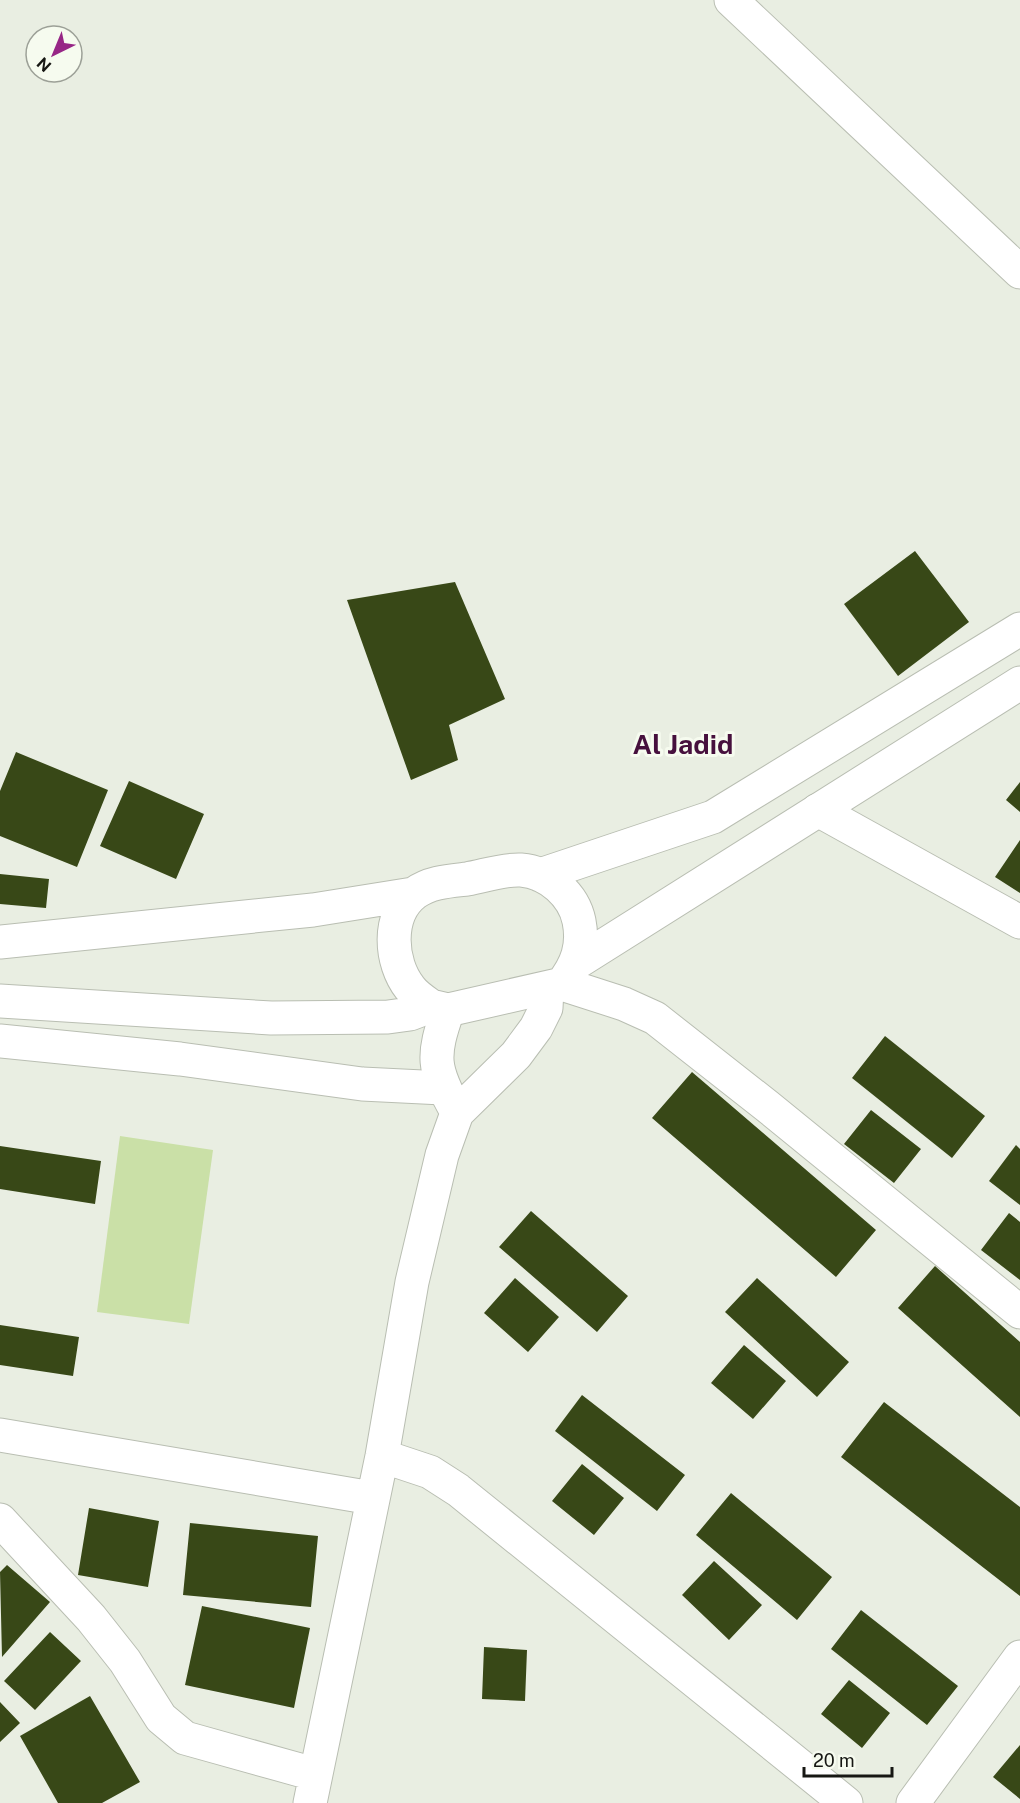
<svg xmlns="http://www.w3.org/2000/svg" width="1020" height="1803" viewBox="0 0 1020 1803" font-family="'Public Sans',sans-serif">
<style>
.green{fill:#cae0a7}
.building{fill:#384817}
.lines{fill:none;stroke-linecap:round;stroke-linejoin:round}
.minor-casing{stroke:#b9beb2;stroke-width:35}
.major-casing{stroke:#b9beb2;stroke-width:35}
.minor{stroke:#fff;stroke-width:33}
.major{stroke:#fff;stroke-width:33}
.labels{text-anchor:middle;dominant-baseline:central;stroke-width:6;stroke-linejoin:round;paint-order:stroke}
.district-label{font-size:27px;font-weight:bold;fill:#46103d;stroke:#f6fbef}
</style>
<rect width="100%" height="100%" fill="#e9eee2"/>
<path class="green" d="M 120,1136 L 213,1150 L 189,1324 L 97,1312 Z"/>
<path class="building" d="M 915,551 L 969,622 L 898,676 L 844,604 Z
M 455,582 L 505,699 L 449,725 L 458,760 L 411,780 L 347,600 Z
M 16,752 L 108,790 L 77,867 L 0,836 L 0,791 Z
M 129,781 L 204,814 L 176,879 L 100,846 Z
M 1020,782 L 1020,812 L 1006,800 Z
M 1020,840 L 1020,893 L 995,877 Z
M 0,874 L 49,879 L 46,908 L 0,904 Z
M 885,1036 L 985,1116 L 952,1158 L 852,1078 Z
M 692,1072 L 876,1230 L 836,1277 L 652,1118 Z
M 871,1110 L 921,1149 L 894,1183 L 844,1144 Z
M 1016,1145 L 1020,1149 L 1020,1205 L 989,1181 Z
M 0,1146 L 101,1161 L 95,1204 L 0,1189 Z
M 531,1211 L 628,1296 L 597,1332 L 499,1247 Z
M 1009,1213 L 1020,1222 L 1020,1280 L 981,1250 Z
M 935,1266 L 1020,1342 L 1020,1417 L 898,1308 Z
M 515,1278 L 559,1317 L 528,1352 L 484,1313 Z
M 757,1278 L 849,1362 L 817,1397 L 725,1312 Z
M 0,1325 L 79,1337 L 73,1376 L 0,1365 Z
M 744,1345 L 786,1381 L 753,1419 L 711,1383 Z
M 582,1395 L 685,1475 L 657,1511 L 555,1431 Z
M 884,1402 L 1020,1507 L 1020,1596 L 841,1457 Z
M 582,1464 L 624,1498 L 594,1535 L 552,1501 Z
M 731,1493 L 832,1577 L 797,1620 L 696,1535 Z
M 89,1508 L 159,1521 L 148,1587 L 78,1575 Z
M 190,1523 L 318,1536 L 311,1607 L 183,1595 Z
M 714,1561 L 762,1605 L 729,1640 L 682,1595 Z
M 7,1565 L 50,1602 L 2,1657 L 0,1572 Z
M 202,1606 L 310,1628 L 294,1708 L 185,1685 Z
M 861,1610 L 958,1686 L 927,1725 L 831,1649 Z
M 50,1632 L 81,1661 L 35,1710 L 4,1681 Z
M 484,1647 L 527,1650 L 525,1701 L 482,1699 Z
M 849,1680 L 890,1713 L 862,1748 L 821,1714 Z
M 90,1696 L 140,1782 L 102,1803 L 58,1803 L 20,1736 Z
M 0,1702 L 20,1723 L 0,1742 Z
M 1020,1745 L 1020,1799 L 993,1777 Z"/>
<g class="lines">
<defs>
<path id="minor" d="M 818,810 L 1020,922
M 562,984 L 624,1004 L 655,1018 L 767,1106 L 1020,1312
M 448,1010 C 432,1056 432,1068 457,1112
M 0,1435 L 372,1498
M 382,1456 L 430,1472 L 458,1490 L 846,1803
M 0,1520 L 91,1618 L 125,1661 L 161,1718 L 185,1738 L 314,1774
M 310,1803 L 382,1456 L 412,1282 L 442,1155 L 457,1113 L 516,1055 L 536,1028 L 546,1008 L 547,989
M 913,1803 L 1020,1657"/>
<path id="major" d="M 731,0 L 1020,272
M 540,875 L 713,817 L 1020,629
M 0,942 L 313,910 L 413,894
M 576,963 L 1020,683
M 0,1001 L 271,1018 L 388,1017 L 410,1014 L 431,1006 L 448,1010 L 562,984 C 577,965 584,946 579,921 C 574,896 549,872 521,870 C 504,869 484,876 467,879 C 449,881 430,882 415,893 C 386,915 390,963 410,988 C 415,995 424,1001 431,1006
M 0,1041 L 180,1059 L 362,1084 L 443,1088"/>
</defs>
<use href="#minor" class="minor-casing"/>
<use href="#major" class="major-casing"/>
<use href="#minor" class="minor"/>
<use href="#major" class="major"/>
</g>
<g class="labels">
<g class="district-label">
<text x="683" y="744">Al Jadid</text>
</g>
</g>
<g transform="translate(54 54) rotate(223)"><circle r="28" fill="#f6fbef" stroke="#9ca097" stroke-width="1.5"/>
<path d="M0-4.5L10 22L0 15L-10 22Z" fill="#972686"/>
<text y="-9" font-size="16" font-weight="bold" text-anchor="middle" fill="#161713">N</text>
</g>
<path d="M804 1767v9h88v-9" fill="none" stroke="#161713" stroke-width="3"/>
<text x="813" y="1767" font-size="18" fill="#161713" stroke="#f6fbef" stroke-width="4.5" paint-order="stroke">20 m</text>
</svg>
